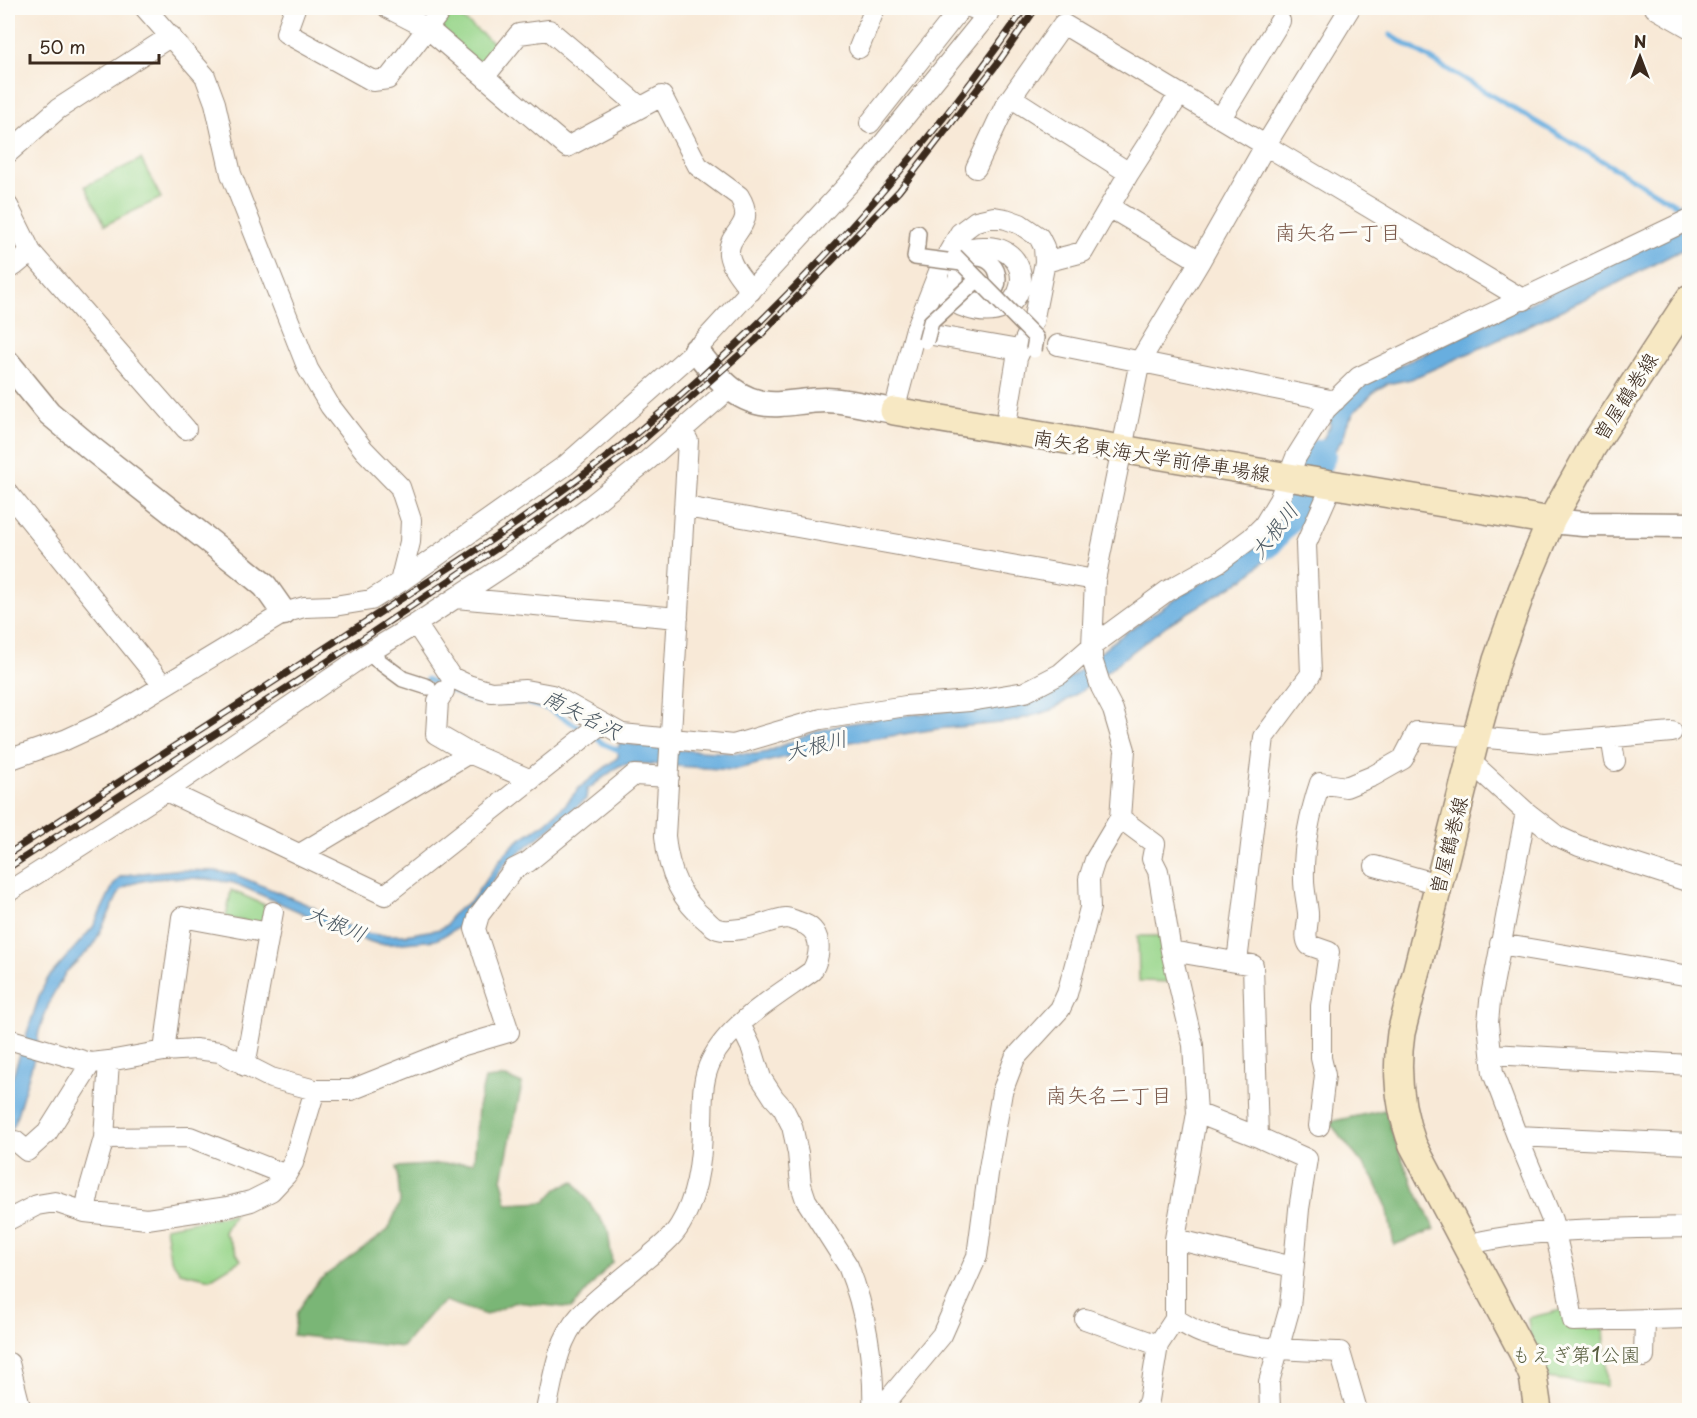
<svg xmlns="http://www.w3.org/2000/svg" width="1697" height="1418" viewBox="0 0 1697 1418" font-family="'Playpen Sans','Klee One',sans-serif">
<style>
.green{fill:#98d58a;stroke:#6a8054;stroke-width:1.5}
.forest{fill:#7ab676;stroke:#5a704a;stroke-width:1.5}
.water{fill:#68aedf;stroke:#526c7e;stroke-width:1.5}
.pier{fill:#f8e9d7}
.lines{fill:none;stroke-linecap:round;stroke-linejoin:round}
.stream{stroke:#68aedf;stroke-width:5}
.river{stroke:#68aedf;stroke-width:32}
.pedestrian-casing{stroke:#9a8a7a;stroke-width:18}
.minor-casing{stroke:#9a8a7a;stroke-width:22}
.tertiary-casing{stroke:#9a8a7a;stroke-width:27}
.secondary-casing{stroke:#9a8a7a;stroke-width:30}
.pedestrian{stroke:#fff;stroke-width:15}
.minor{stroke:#fff;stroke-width:20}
.tertiary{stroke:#fff;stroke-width:24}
.secondary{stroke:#f7e8c3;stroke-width:27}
.rail-casing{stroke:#3b2a1e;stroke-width:7}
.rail{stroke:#fdfcf7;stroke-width:4.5;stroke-dasharray:14;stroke-linecap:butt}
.pedestrian-bridge-casing{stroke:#9a8a7a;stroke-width:18;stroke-linecap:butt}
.pedestrian-bridge{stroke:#fff;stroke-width:15}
.labels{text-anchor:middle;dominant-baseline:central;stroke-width:6;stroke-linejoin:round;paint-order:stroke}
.street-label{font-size:20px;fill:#3b2a1e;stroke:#fdfcf7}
.park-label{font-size:20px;fill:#575d3e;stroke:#fdfcf7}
.neighbourhood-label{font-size:21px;fill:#785647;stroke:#fdfcf7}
.water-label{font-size:21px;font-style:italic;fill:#4b5862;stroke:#fdfcf7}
</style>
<rect width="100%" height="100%" fill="#fdfcf7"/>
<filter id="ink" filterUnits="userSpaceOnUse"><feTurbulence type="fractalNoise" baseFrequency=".0167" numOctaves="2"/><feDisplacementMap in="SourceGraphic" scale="12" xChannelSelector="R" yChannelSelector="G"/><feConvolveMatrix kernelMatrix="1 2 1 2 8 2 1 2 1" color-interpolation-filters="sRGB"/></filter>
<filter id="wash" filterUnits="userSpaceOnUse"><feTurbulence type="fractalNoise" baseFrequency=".008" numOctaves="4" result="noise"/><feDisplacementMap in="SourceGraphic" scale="24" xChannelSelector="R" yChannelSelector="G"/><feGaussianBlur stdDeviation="1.35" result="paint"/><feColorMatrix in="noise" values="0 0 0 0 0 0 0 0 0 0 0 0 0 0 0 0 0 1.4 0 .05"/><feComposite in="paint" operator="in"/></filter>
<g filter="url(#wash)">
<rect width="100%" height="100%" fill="#f8e9d7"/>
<path class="green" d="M 450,9 L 500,48 L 487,64 L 479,64 L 439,31 Z
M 141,159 L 161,198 L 105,225 L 85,186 Z
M 231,890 L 267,906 L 265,920 L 259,924 L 226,918 Z
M 1138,936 L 1163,936 L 1173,982 L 1139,981 Z
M 234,1214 L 224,1232 L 241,1260 L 210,1279 L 180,1272 L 170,1258 L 165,1227 Z
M 1565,1309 L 1604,1327 L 1607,1386 L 1548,1378 L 1530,1337 L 1528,1318 Z"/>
<path class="forest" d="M 506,1077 L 522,1084 L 502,1179 L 507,1204 L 545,1202 L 557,1189 L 574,1181 L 608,1230 L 612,1262 L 572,1308 L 515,1302 L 486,1315 L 445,1301 L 431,1313 L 402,1347 L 293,1335 L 297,1312 L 319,1280 L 388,1230 L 400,1202 L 397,1167 L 474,1162 L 478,1107 L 485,1079 Z
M 1385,1110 C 1397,1152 1415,1190 1435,1229 L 1394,1245 L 1387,1207 L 1373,1177 L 1329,1122 Z"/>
<path class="water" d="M 1689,226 L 1689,246 L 1610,287 L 1485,346 L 1411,379 L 1387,384 L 1376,390 L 1355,411 L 1347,424 L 1343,439 L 1332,454 L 1301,521 L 1281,546 L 1244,579 L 1167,625 L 1087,687 L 1052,710 L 1010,722 L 937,729 L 844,743 L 733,770 L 633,763 L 619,766 L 587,790 L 586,799 L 504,865 L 461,926 L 436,940 L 393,944 L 378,944 L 362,939 L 234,883 C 208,878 140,872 120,891 L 93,946 L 66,972 L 51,998 L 39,1031 L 35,1055 L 14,1125 L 8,1135 L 8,1090 L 40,994 L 48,978 L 93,927 L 114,884 L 120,877 L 131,874 L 175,870 L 215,871 L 234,874 L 313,907 L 327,918 L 366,933 L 379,935 L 405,935 L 440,929 L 447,925 L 451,916 L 460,908 L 471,901 L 502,857 L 516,842 L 545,823 L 565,805 L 579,788 L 618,757 L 619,743 L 680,750 L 755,754 L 767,752 L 817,731 L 847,724 L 888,717 L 1016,704 C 1058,693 1075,673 1107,647 C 1121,635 1137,625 1152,615 C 1187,589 1229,572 1261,541 C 1269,532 1276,521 1283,512 L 1288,513 L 1300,504 L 1302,500 L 1314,456 L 1330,426 L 1330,417 L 1370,380 Z"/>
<path class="pier" d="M 1311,459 L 1332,463 L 1313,504 L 1298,501 L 1308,474 Z"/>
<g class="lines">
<path class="stream" d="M 1390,35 L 1675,204 L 1681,207 L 1690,207
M 427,679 L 468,699 L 489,704 L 523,702 L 548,709 L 586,731
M 593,736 L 604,744 L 625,753"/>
<path class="river" d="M 1266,543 L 1291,513 L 1320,455"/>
</g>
</g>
<g filter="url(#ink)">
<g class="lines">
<defs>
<path id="pedestrian" d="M 917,245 L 918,233
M956 279a21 21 0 1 1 42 0a21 21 0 1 1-42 0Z
M 368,653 L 403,679 L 428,687"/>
<path id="minor" d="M 145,8 L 205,76 L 215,103 L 231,174 L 308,369 L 330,406 L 364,450 L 400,487 L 411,520 L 410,542 L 400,582
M 295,8 L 286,33 L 373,81 L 388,79 L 443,8
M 388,8 L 427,28 L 567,147 L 662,96 L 698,166 L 739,196 C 758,227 727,231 729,254 C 731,268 743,280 751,291
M 1655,8 L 1690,28
M 859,48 L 875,8
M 485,76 L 519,34 L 549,30 L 640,107
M 1012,98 L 1129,173
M 1221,118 L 1280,21
M 870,123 L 961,8
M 8,153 L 58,109 L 171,36
M 976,168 L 1005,106 L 1063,24 L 1524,300
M 8,206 L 31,252 L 186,429
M 1109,207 L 1200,261
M 1045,262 L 1083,252 L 1129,173 L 1179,95
M 14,266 L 31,252
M 938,275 C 941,292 951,303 967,308 C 1029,329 1040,249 987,247 C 969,246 957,251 944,263
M 915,332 L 1019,350
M 1058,345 L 1335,401
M 894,411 L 915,332 L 942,264 L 960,233 L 976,221 L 994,217 L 1006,219 L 1020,224 L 1039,237 L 1044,247 L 1045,262 L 1033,322 L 1017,358 L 1005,430
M 8,493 L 163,685
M 686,507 L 1095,580
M 456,598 L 678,618
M 416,624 L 451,677 L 468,685 L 491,692 L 525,690 L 552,695 L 622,734 L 733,745 L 821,719 L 906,706 L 970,701 L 1025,692 L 1060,674 L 1092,646 L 1167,591 L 1219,562 L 1251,538 L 1264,525 L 1279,500 L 1296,457 L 1326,409 L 1359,377 L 1690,219
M 444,691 L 438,701 L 436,734 L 469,753 L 531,780
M 1611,737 L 1615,761
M 8,760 L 65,740 L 102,723 L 284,613 L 304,607 L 334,606 L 371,600 L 400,582 L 566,465 L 696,350 L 865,166 L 988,14 L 972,8
M 1470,761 L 1526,812 L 1557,836 L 1579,846 L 1690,882
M 166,791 L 385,895 L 601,724
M 1526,812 L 1490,1001 L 1488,1023 L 1493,1073 L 1517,1136 L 1552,1220 L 1566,1279 L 1573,1321 L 1690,1318
M 1120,818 L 1155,844 L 1152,859 L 1158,871 L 1171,951 L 1193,1045 L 1197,1113 L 1175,1239 L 1175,1319 L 1158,1345 L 1149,1400 L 1145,1410
M 300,854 L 469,753
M 1375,866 L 1438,884
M 8,892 L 166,791 L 368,653 L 416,624 L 542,541 L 590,506 L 648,460 L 729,389
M 1500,944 L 1690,976
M 1171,951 L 1253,965 L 1258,1137
M 1237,962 L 1264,737 L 1311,674 L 1306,544 L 1332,485
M 740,1024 L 752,1049 L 761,1078 L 774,1098 L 783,1108 L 792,1126 L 798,1153 L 801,1185 L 806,1200 L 848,1266 C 865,1307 875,1366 873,1410
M 8,1039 L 91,1063 L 109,1061 L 164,1051 L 195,1049 L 220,1052 L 271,1078 L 315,1090 L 351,1090 L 461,1046 L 509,1032 L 475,929 L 479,915 L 514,869 L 528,862 L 634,775 L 669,777
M 164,1051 L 182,917 L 269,933
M 1492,1054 L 1690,1065
M 245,1066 L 273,912
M 1197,1113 L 1258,1137 L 1307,1159 L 1299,1209 L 1290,1307 L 1269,1382 L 1270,1410
M 1319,1126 L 1325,1075 L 1321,1058 L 1321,1006 L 1329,952 L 1309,945 C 1303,936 1309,924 1308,913 C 1307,902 1304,891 1304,880 C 1303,848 1310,813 1320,783 L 1346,787 L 1373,776 L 1403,759 L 1417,732 L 1545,743 L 1672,732
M 1517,1136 L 1690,1144
M 104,1138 L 190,1137 L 286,1175
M 15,1141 L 27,1151 L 47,1133 L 91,1063
M 85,1212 L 90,1187 L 104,1138 L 109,1061
M 8,1220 L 37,1205 L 55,1202 L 85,1212 L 147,1219 L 228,1207 L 251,1201 L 271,1191 L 286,1175 L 293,1163 L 315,1090
M 1175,1239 L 1293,1267
M 1465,1245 C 1539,1227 1614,1229 1690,1227
M 1085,1319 L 1158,1345
M 1175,1319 C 1185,1324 1194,1331 1205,1334 C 1248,1350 1295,1350 1340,1352 L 1357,1410
M 1644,1357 L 1645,1320
M 9,1363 L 21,1410
M 546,1410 C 553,1380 557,1341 579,1317 C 595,1299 616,1284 634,1269 C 649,1256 670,1242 680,1225 C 698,1196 702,1157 702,1124 C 703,1102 701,1081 711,1061 C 729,1023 779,995 812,971 C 822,953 823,929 799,922 C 795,921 790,918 786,918 C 773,919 756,928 741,929 C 734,930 724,931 718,929 C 714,928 710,924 707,921 C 680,900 668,869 665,836 L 688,441 L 682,430
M 881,1410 L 887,1401 L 942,1335 L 977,1256 L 988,1174 L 1002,1092 L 1015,1058 L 1060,1009 L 1067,994 L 1090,908 L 1089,879 L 1095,860 L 1120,818 L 1125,750 L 1113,710 L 1101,687 L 1092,659 L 1092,646 L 1095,580 L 1140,361 L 1200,261 L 1265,146 L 1350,8"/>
<path id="tertiary" d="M 696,350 C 718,379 740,407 780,404 C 795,403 810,400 826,400 C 847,400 873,408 894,411
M 8,363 L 49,413 L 92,449 L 242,567 L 265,586 L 284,613
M 1551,521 L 1583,524 L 1690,525"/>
<path id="secondary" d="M 894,411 L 1551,521
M 1538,1410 L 1533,1376 L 1523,1353 L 1413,1145 C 1399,1108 1395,1073 1401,1033 L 1476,737 L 1497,660 L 1522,590 L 1551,521 L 1593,446 L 1690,298"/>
</defs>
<use href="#pedestrian" class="pedestrian-casing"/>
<use href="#minor" class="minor-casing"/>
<use href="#tertiary" class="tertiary-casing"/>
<use href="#secondary" class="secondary-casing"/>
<use href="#pedestrian" class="pedestrian"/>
<use href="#minor" class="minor"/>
<use href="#tertiary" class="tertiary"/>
<use href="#secondary" class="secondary"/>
<defs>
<path id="rail" d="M 8,854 C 122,780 237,706 351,631 C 445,571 540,511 627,441 C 779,316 913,169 1025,8
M 8,868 L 370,634 L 542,518 L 634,448 L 756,340 L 899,191 L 1000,60 L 1036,8"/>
</defs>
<use href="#rail" class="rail-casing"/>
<use href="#rail" class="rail"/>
<defs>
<path id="pedestrian-bridge" d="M 917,245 L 915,257 L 962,263
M 955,256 L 1036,338 L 1034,350
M 926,341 L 931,322 L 978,279"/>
</defs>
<use href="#pedestrian-bridge" class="pedestrian-bridge-casing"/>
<use href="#pedestrian-bridge" class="pedestrian-bridge"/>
</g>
</g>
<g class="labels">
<g class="street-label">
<text transform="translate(1625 396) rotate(-57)">曽屋鶴巻線</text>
<text transform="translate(1152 455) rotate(9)">南矢名東海大学前停車場線</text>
<text transform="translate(1448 845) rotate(-76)">曽屋鶴巻線</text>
</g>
<g class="park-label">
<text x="1576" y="1354">もえぎ第1公園</text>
</g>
<g class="neighbourhood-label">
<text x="1338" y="231">南矢名一丁目</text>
<text x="1109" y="1094">南矢名二丁目</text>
</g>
<g class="water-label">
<text transform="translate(1273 530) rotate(-52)">大根川</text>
<text transform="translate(583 713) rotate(27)">南矢名沢</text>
<text transform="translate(816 744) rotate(-14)">大根川</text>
<text transform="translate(337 922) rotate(23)">大根川</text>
</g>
</g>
<rect width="1697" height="1418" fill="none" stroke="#fdfcf7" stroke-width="30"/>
<g transform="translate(1640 57)" stroke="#fdfcf7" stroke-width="4.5" paint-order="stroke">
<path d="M0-4.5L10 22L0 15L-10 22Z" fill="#3b2a1e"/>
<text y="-9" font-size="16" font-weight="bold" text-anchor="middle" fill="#3b2a1e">N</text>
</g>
<path d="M30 54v9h129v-9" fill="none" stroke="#3b2a1e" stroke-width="3"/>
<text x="39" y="54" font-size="18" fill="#3b2a1e" stroke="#fdfcf7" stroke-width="4.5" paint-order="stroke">50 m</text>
</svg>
